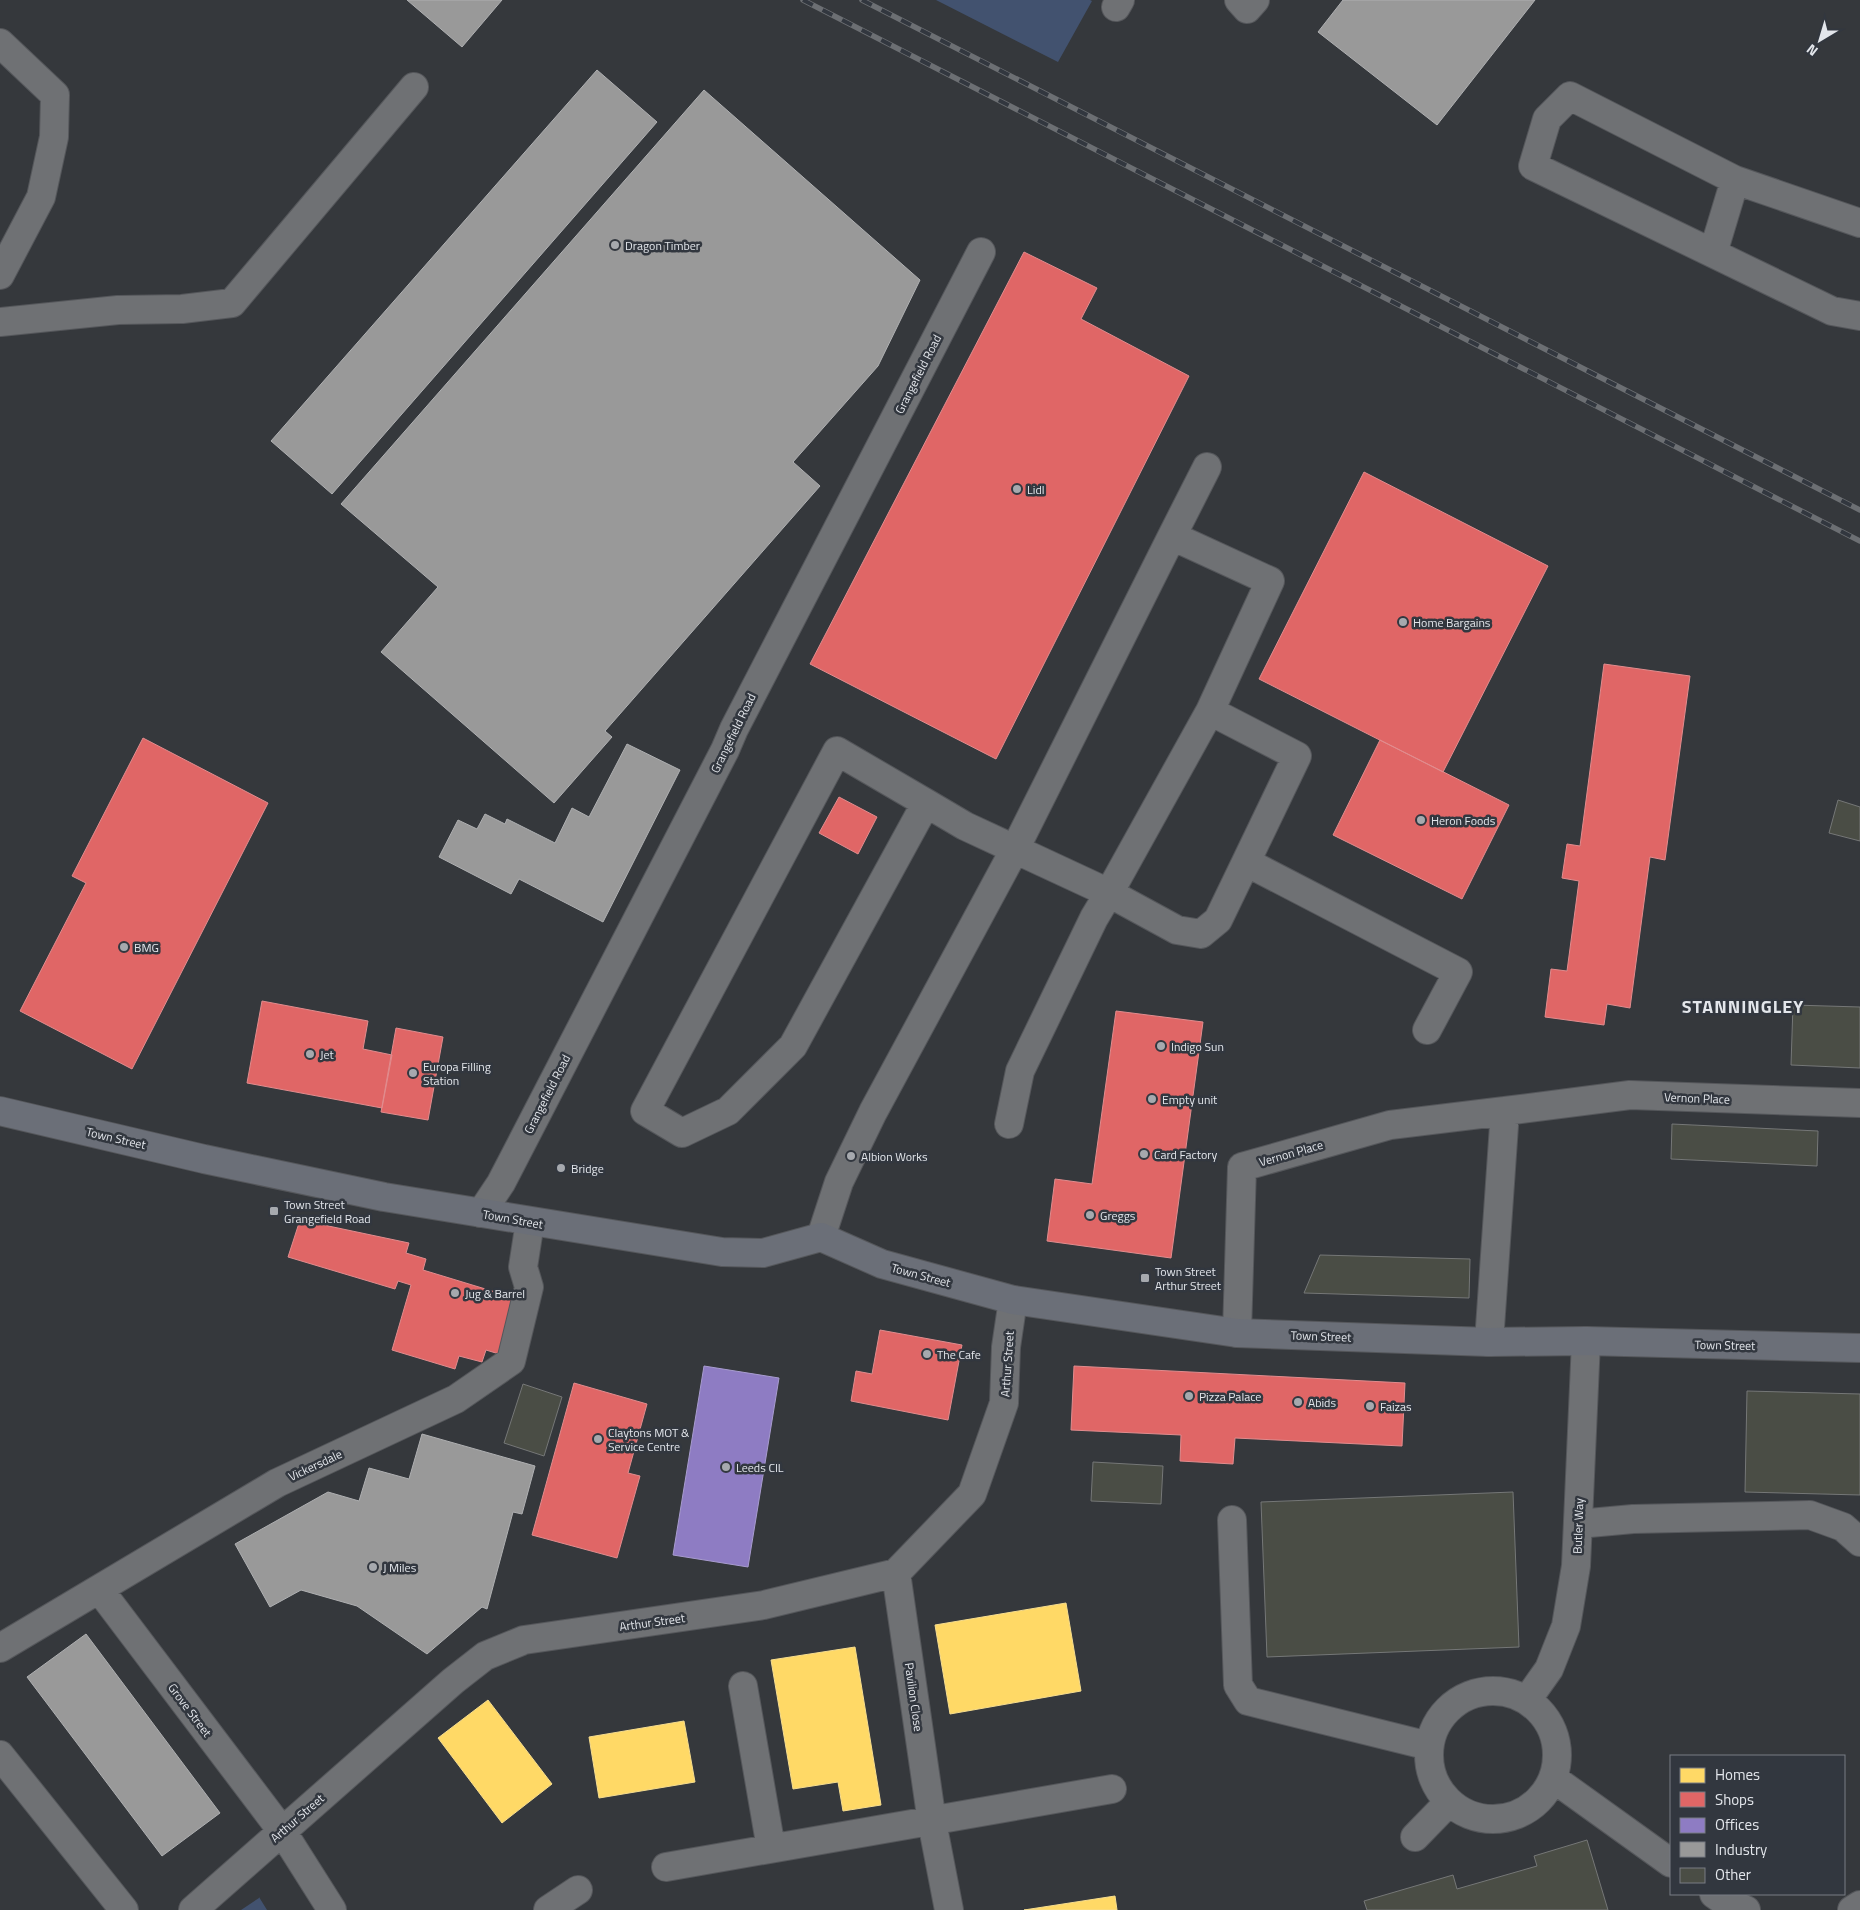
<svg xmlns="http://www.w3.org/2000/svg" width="1860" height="1910" viewBox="0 0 1860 1910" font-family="'Titillium Web',sans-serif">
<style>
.green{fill:#42526f}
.homes{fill:#ffd966;stroke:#f7dd8e}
.shops{fill:#e06666;stroke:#e18c8e}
.offices{fill:#8e7cc3;stroke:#a89ccf}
.industry{fill:#999;stroke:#afb0b2}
.building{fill:#4a4d45;stroke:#757777}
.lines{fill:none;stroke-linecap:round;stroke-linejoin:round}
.minor-casing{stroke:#55575b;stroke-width:30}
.major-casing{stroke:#55575b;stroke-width:30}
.minor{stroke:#6f7174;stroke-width:28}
.major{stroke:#6b6f78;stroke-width:28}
.rail-casing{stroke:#6c6f73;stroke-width:5.5}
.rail{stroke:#32373f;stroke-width:4;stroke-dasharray:11;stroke-linecap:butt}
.poi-dot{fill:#a6a9ae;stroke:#32373f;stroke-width:2}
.labels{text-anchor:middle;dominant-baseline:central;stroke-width:5;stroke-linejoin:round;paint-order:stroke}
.poi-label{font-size:12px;fill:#e3e6eb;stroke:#32373f;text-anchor:start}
.street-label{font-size:12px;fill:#e3e6eb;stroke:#32373f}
.district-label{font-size:18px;font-weight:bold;letter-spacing:1px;fill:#e3e6eb;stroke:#32373f}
</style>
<rect width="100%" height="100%" fill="#35383c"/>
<path class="green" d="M 936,0 L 1090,0 L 1092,1 L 1058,62 Z
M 259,1897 L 267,1910 L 241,1910 L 259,1898 Z"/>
<path class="homes" d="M 1066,1603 L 1081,1691 L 950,1714 L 935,1625 Z
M 855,1647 L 881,1805 L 843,1811 L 838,1782 L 793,1789 L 771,1660 Z
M 488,1700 L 552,1784 L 502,1823 L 438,1738 Z
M 684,1721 L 695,1782 L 599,1798 L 589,1737 Z
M 1115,1896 L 1117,1910 L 1024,1910 Z"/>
<path class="shops" d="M 1024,252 L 1097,288 L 1081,319 L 1189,376 L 996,759 L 810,664 Z
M 1364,472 L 1548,566 L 1443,772 L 1259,679 Z
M 1604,664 L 1690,676 L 1665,860 L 1650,857 L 1630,1008 L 1607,1004 L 1604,1025 L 1545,1017 L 1551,969 L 1567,971 L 1579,881 L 1562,878 L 1567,844 L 1580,846 Z
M 143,738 L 268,803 L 132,1069 L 20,1011 L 86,883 L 72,876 Z
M 1380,740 L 1509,805 L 1462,899 L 1333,835 Z
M 839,797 L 877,817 L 858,854 L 819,833 Z
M 262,1001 L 368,1021 L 363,1049 L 392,1055 L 382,1108 L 247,1083 Z
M 1116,1011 L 1203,1022 L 1171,1258 L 1047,1241 L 1055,1179 L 1092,1184 Z
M 396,1028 L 443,1037 L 428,1120 L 381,1112 Z
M 300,1220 L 409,1243 L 406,1253 L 426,1259 L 423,1270 L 515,1298 L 499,1354 L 486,1350 L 482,1362 L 459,1356 L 455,1369 L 392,1350 L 411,1285 L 398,1281 L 395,1289 L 288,1257 Z
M 880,1330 L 962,1345 L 948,1420 L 851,1401 L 856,1371 L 872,1374 Z
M 1074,1366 L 1405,1383 L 1402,1446 L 1235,1438 L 1233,1464 L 1180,1461 L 1181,1435 L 1071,1430 Z
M 574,1383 L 647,1404 L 628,1473 L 640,1476 L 617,1558 L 532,1535 Z"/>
<path class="offices" d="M 704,1366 L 779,1378 L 748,1567 L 673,1555 Z"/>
<path class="industry" d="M 407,0 L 502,0 L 462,47 Z
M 1343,0 L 1535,0 L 1437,125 L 1318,32 Z
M 597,70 L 657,122 L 332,494 L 271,441 Z
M 704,90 L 920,280 L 878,366 L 793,462 L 820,486 L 605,731 L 612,737 L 554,803 L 381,652 L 438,587 L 341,504 Z
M 627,744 L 680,770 L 603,922 L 519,879 L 511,894 L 439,857 L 458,820 L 477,829 L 485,814 L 505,824 L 507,819 L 555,843 L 572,808 L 589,817 Z
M 422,1434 L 535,1466 L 522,1514 L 513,1512 L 487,1609 L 482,1607 L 427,1654 L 357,1606 L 301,1590 L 270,1607 L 235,1544 L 328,1492 L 359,1501 L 369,1468 L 409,1479 Z
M 86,1634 L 220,1813 L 162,1856 L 27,1677 Z"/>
<path class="building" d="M 1838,800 L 1860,807 L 1860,841 L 1829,833 Z
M 1793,1005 L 1860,1007 L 1860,1068 L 1791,1065 Z
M 1672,1124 L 1818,1131 L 1817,1166 L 1671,1159 Z
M 1320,1255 L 1470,1259 L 1469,1298 L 1304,1293 Z
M 523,1384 L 562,1397 L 544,1456 L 504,1443 Z
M 1747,1391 L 1860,1394 L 1860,1495 L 1745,1492 Z
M 1093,1462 L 1163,1466 L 1161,1504 L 1091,1501 Z
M 1513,1492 L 1519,1647 L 1267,1657 L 1261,1502 Z
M 1587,1840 L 1608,1910 L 1367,1910 L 1364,1901 L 1453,1875 L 1457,1889 L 1537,1866 L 1534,1856 Z"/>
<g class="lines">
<defs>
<path id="minor" d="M 1239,0 L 1247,9 L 1255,0
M 1116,7 L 1120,0
M 0,43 L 55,95 L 54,137 L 41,197 L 0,275
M 1860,223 L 1735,180 L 1570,96 L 1547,119 L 1533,166 L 1832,311 L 1860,316
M 1713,253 L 1735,180
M 0,322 L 118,310 L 182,309 L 232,303 L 414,87
M 1172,536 L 1207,467
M 926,803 L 837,751 L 645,1111 L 682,1133 L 728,1111 L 793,1046 L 926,803 L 965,826 L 1109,893 L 1210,711
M 1009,1124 L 1020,1071 L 1094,918 L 1109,893 L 1177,930 L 1201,934 L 1218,920 L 1246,862
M 481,1213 L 501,1183 L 725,750 L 734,729 L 981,252
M 821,1237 L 839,1182 L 873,1112 L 1015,849 L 1172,536 L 1270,581 L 1210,711 L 1297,756 L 1246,862 L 1458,972 L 1427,1030
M 1237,1333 L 1242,1167 L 1390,1125 L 1505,1111
M 1489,1342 L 1505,1111 L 1630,1095 L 1860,1103
M 1232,1520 L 1238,1685 L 1248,1701 L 1429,1746
M 1578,1524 L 1633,1519 L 1810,1515 L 1843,1527 L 1860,1542
M 896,1573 L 932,1822 L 949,1910
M 99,1589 L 282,1831 L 332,1910
M 0,1648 L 277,1483 L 456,1399 L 511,1361 L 529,1287 L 523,1267 L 530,1222
M 743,1686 L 771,1848
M1429 1755a64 64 0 1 1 128 0a64 64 0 1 1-128 0Z
M 1527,1700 L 1549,1669 L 1566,1626 L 1576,1566 L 1586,1341
M 0,1755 L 124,1910
M 1554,1779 L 1671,1863
M 1415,1837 L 1449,1802
M 666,1867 L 1112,1789
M 1714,1894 L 1721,1899 L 1746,1910
M 193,1910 L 453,1681 L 485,1656 L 524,1640 L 764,1605 L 896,1573 L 972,1494 L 1004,1403 L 1006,1347 L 1013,1300
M 548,1910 L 578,1890
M 1852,1910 L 1860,1905"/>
<path id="major" d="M 0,1111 L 204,1159 L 384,1197 L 722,1252 L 763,1253 L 821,1237 L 882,1264 L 1013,1300 L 1237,1333 L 1489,1342 L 1586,1341 L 1860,1348"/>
</defs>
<use href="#minor" class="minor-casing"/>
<use href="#major" class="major-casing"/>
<use href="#minor" class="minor"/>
<use href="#major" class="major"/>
<defs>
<path id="rail" d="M 803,0 L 1860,541
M 862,0 L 1860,510"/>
</defs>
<use href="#rail" class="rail-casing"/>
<use href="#rail" class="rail"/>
</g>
<g class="poi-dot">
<circle cx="615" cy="245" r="5"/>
<circle cx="1017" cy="489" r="5"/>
<circle cx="1403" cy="622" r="5"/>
<circle cx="1421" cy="820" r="5"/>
<circle cx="124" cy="947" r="5"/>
<circle cx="1161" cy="1046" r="5"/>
<circle cx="310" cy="1054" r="5"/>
<circle cx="413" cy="1073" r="5"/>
<circle cx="1152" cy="1099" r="5"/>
<circle cx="1144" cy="1154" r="5"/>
<circle cx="851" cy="1156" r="5"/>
<circle cx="561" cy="1168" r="5"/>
<rect x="269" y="1206" width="10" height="10" rx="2.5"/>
<circle cx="1090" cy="1215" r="5"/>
<rect x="1140" y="1273" width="10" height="10" rx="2.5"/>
<circle cx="455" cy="1293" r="5"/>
<circle cx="927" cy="1354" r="5"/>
<circle cx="1189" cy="1396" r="5"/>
<circle cx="1298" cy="1402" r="5"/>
<circle cx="1370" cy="1406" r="5"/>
<circle cx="598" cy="1439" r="5"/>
<circle cx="726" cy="1467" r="5"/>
<circle cx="373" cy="1567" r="5"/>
</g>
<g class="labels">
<g class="poi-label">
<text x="625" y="245">Dragon Timber</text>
<text x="1027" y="489">Lidl</text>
<text x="1413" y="622">Home Bargains</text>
<text x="1431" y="820">Heron Foods</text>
<text x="134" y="947">BMG</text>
<text x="1171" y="1046">Indigo Sun</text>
<text x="320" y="1054">Jet</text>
<text x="423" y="1066">Europa Filling<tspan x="423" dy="14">Station</tspan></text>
<text x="1162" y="1099">Empty unit</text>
<text x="1154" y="1154">Card Factory</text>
<text x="861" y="1156">Albion Works</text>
<text x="571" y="1168">Bridge</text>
<text x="284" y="1204">Town Street<tspan x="284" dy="14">Grangefield Road</tspan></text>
<text x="1100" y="1215">Greggs</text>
<text x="1155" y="1271">Town Street<tspan x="1155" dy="14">Arthur Street</tspan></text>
<text x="465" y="1293">Jug &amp; Barrel</text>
<text x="937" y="1354">The Cafe</text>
<text x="1199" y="1396">Pizza Palace</text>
<text x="1308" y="1402">Abids</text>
<text x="1380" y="1406">Faizas</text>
<text x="608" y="1432">Claytons MOT &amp;<tspan x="608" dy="14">Service Centre</tspan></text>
<text x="736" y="1467">Leeds CIL</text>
<text x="383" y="1567">J Miles</text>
</g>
<g class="street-label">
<text transform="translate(918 374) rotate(-63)">Grangefield Road</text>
<text transform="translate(733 733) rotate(-64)">Grangefield Road</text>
<text transform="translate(547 1094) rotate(-63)">Grangefield Road</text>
<text transform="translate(1697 1098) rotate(2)">Vernon Place</text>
<text transform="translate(116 1138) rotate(13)">Town Street</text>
<text transform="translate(1291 1153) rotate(-16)">Vernon Place</text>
<text transform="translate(513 1219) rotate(10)">Town Street</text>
<text transform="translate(921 1275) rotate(15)">Town Street</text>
<text transform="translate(1321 1336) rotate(2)">Town Street</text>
<text transform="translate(1725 1345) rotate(1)">Town Street</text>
<text transform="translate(1007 1364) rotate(-86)">Arthur Street</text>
<text transform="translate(315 1465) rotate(-25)">Vickersdale</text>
<text transform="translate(1578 1526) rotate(-88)">Butler Way</text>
<text transform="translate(652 1622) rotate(-8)">Arthur Street</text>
<text transform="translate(914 1697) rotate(82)">Pavilion Close</text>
<text transform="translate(190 1710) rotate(53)">Grove Street</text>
<text transform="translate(297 1818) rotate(-41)">Arthur Street</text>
</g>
<g class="district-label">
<text x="1743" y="1006">STANNINGLEY</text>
</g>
</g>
<rect x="1670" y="1755" width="175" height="140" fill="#32373f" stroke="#797d84"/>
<rect x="1680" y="1768" width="25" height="15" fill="#ffd966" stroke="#797d84"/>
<text x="1715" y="1780" font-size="15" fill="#e3e6eb">Homes</text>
<rect x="1680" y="1792" width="25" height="15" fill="#e06666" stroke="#797d84"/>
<text x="1715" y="1805" font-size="15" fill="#e3e6eb">Shops</text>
<rect x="1680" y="1818" width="25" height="15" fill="#8e7cc3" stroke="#797d84"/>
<text x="1715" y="1830" font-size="15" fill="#e3e6eb">Offices</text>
<rect x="1680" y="1842" width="25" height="15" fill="#999999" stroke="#797d84"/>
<text x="1715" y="1855" font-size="15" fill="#e3e6eb">Industry</text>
<rect x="1680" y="1868" width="25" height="15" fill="#4a4d45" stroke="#797d84"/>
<text x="1715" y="1880" font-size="15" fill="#e3e6eb">Other</text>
<g transform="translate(1820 40) rotate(218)" stroke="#32373f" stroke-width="4" paint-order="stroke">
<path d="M0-4L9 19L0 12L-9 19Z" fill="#e3e6eb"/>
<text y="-8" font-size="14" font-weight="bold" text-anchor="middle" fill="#e3e6eb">N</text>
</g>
</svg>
